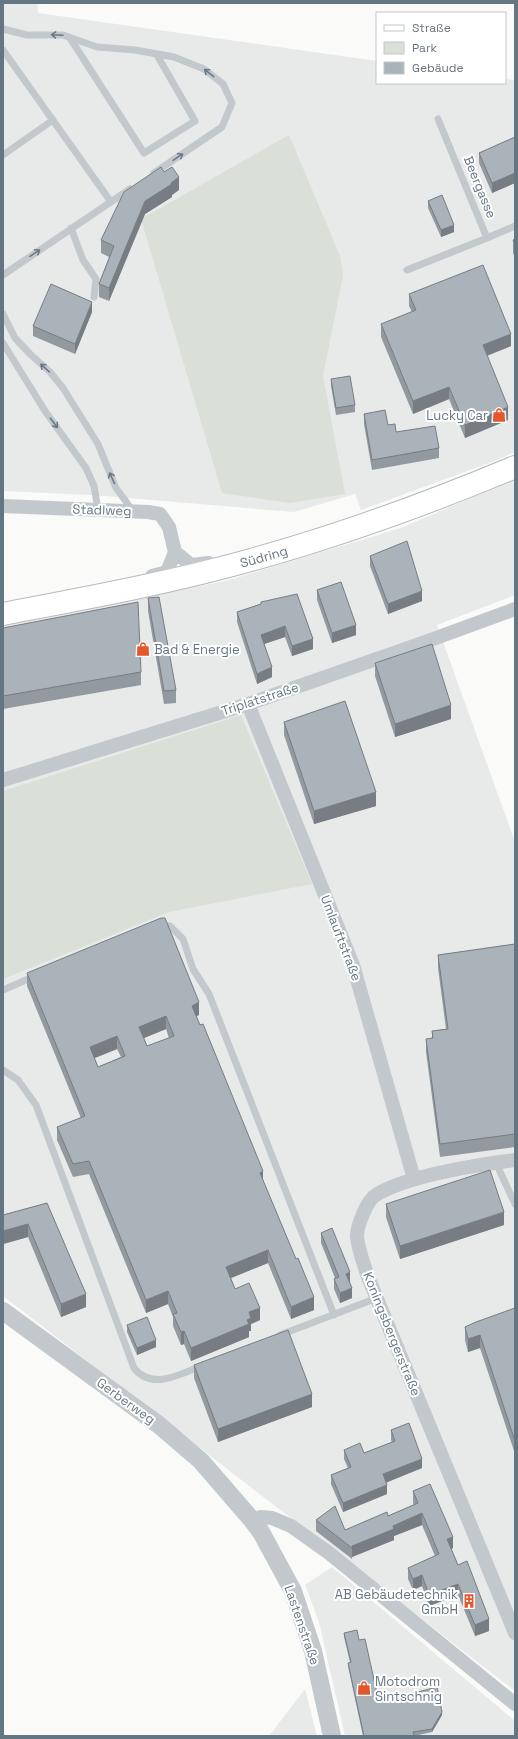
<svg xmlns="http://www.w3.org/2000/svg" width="518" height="1739" viewBox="0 0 518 1739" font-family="'Space Grotesk',sans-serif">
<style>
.built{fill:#e8e9e9}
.green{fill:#dadfd7}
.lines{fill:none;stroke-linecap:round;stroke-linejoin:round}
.primary-casing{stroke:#b5babe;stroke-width:24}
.service{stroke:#c3c8cc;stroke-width:7}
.minor{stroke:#c3c8cc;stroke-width:14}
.tertiary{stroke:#c3c8cc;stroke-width:18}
.primary{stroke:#fff;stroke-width:22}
.wall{fill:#929a9f;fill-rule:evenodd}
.shaded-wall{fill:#777d82}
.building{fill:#aab3b9;stroke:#777d82;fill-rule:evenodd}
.oneway{stroke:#6a7a87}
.labels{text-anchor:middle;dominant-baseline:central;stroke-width:4;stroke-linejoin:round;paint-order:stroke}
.street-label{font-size:13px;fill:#657683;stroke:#fff}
.poi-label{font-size:13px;fill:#657683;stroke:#fff;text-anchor:end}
</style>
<rect width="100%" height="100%" fill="#fafaf8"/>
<path class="built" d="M 3,3 L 37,3 L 38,13 L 377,61 L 377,83 L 505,83 L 505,79 L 515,80 L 515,452 L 492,462 L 361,510 L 355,494 L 294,512 L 92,495 L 3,491 Z
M 515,479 L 515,595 L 437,625 L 515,842 L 515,1691 L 3,1296 L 3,623 L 226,581 L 401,528 Z
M 332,1567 L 515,1721 L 515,1736 L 345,1736 L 319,1622 L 305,1585 Z
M 305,1689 L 317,1736 L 269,1736 Z"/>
<path class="green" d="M 289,135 L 340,256 L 343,276 L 323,376 L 345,494 L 290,503 L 222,493 L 141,219 Z
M 241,715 L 312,884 L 169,912 L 3,979 L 3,791 Z"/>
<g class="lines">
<defs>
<g id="primary">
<path id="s1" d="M 3,614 C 86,598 169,583 251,560 C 341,535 429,503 515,467"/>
</g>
</defs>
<use href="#primary" class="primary-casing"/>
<path class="service" d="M 3,29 L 27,35 L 63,35 L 97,47 L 135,50 L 174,57 L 204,69 L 223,84 L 232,103 L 222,127 L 154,173
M 70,38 L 144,153 L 195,121 L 157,55
M 3,50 L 111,202
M 438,119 L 487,238 L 515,226
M 3,155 L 53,120
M 71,228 L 83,260 L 96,279 L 94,297
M 407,270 L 487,238
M 3,275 L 130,189
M 3,314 L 15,338 L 30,354 L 50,372 L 63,388 L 98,444 L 116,488 L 133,511
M 3,343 L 45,411 L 86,468 L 94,486 L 98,510
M 160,926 L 170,926 L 183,939 L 193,969 L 209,994 L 334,1315
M 3,990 L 35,976
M 3,1070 L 18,1080 L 36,1105 L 134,1368 C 152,1391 181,1374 203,1365
M 496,1163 L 515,1204
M 280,1335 L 377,1298"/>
<path class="minor" d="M 3,506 L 148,512 L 160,514 L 169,527 L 175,552 L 191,565 L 209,563
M 152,576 L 167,572 L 175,552
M 248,704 L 353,965 L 414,1179
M 3,780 L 248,704 L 425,642 L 515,609
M 515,1160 C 477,1165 408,1175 376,1195 C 367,1200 357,1226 357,1236 C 358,1250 364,1264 368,1277 L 515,1633
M 252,1520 L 260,1517 L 272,1518 L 291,1526 L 329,1553 L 515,1704"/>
<path class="tertiary" d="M 3,1311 L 159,1425 L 201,1461 L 252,1520 L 261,1532 L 293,1591 L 313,1651 L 332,1736"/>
<use href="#primary" class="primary"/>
</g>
<path class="wall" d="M 515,137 L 515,183 L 492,193 L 479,163 L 479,153 Z
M 179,190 L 172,195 L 172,197 L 145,214 L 109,301 L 99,297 L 99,284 L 109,257 L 101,253 L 101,240 Z
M 428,201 L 454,232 L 441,237 L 428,208 Z
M 515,239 L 515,258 L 513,253 L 513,240 Z
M 409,294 L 511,346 L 487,356 L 508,420 L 465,438 L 449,399 L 413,414 L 381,337 L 381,324 L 412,312 L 409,306 Z
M 92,312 L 75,354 L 33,336 L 33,326 Z
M 331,379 L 355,405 L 355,412 L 336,415 L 331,386 Z
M 364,414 L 388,425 L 396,432 L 439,448 L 439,458 L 372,470 L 364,424 Z
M 370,556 L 422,601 L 388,614 L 370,566 Z
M 317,590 L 356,635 L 332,643 L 317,600 Z
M 148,598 L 176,690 L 176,703 L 164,704 L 148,611 Z
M 261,602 L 313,649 L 292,656 L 285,637 L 264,644 L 272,677 L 257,684 L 237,622 L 237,612 L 261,604 Z
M 3,628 L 141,672 L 141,685 L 3,709 Z
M 375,663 L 451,719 L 395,737 L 375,676 Z
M 284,722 L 376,806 L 314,824 L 284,735 Z
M 515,944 L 515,1147 L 440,1157 L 426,1052 L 426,1039 L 432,1038 L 432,1031 L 446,1029 L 438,968 L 438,955 Z
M 27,973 L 199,1015 L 196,1016 L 263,1180 L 314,1310 L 291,1319 L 268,1263 L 231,1278 L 235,1289 L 260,1320 L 251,1324 L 251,1331 L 249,1331 L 249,1337 L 191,1361 L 184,1344 L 181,1345 L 173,1326 L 173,1317 L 168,1304 L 146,1313 L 89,1174 L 73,1177 L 57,1140 L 57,1127 L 81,1118 L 27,986 ZM 166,1029 L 169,1038 L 147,1046 L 144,1038 ZM 117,1049 L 121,1057 L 98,1067 L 94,1058 Z
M 47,1203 L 86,1307 L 61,1317 L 28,1237 L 3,1244 L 3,1215 Z
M 386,1204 L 504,1225 L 400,1259 L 386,1217 Z
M 321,1233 L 350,1282 L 350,1283 L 352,1298 L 340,1303 L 334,1289 L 334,1279 L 335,1278 L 321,1243 Z
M 515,1308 L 515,1454 L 480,1348 L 468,1352 L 465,1340 L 465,1327 Z
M 127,1325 L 156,1347 L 137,1355 L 127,1332 Z
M 194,1365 L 312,1407 L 218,1442 L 194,1378 Z
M 391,1430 L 422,1468 L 386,1482 L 387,1494 L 343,1512 L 331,1484 L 331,1475 L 348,1468 L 344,1459 L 344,1450 L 364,1453 L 392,1442 L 391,1440 Z
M 413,1491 L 453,1548 L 451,1549 L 458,1565 L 489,1631 L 475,1636 L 458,1595 L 429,1606 L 422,1586 L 413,1590 L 408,1579 L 408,1568 L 435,1556 L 422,1525 L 394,1536 L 394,1540 L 352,1557 L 352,1559 L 316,1531 L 316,1520 L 345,1530 L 388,1516 L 414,1505 L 413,1503 Z
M 344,1633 L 359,1640 L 379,1702 L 442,1715 L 432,1732 L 414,1736 L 363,1736 L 348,1666 L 348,1663 L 350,1662 L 344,1637 Z"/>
<path class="shaded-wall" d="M 515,173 L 515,183 L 492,193 L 492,183 Z
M 179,177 L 179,190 L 172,195 L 172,197 L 145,214 L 109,301 L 109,288 L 145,201 Z
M 454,225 L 454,232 L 441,237 L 441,230 Z
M 92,302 L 92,312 L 75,354 L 75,344 Z
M 511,334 L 511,346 L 483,357 L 483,345 Z
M 449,387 L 449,399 L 413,414 L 413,401 Z
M 508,407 L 508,420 L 465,438 L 465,425 Z
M 422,591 L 422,601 L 388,614 L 388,604 Z
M 356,625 L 356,635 L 332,643 L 332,633 Z
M 285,626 L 285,637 L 261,645 L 261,635 Z
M 313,639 L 313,649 L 292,656 L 292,646 Z
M 272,667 L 272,677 L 257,684 L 257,674 Z
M 451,705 L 451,719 L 395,737 L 395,724 Z
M 376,792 L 376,806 L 314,824 L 314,811 Z
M 199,1002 L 199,1015 L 192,1018 L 192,1006 Z
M 166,1016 L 166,1029 L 139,1040 L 139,1027 Z
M 117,1036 L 117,1049 L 90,1060 L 90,1047 Z
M 3,1138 L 4,1138 L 4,1148 L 3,1148 Z
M 263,1171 L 263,1184 L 260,1173 Z
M 504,1212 L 504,1225 L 400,1259 L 400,1246 Z
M 28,1224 L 28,1237 L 3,1244 L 3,1231 Z
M 268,1250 L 268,1263 L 226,1280 L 226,1267 Z
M 350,1272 L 350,1282 L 346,1284 L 346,1274 Z
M 352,1288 L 352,1298 L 340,1303 L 340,1293 Z
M 168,1291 L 168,1304 L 146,1313 L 146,1300 Z
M 86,1294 L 86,1307 L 61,1317 L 61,1304 Z
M 314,1297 L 314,1310 L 291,1319 L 291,1307 Z
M 260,1308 L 260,1320 L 251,1324 L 251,1331 L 249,1331 L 249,1337 L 191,1361 L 191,1348 L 247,1320 L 249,1312 Z
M 184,1331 L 184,1344 L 181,1345 L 181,1332 Z
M 480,1335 L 480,1348 L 468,1352 L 468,1339 Z
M 156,1340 L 156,1347 L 137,1355 L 137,1348 Z
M 312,1394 L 312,1407 L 218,1442 L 218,1429 Z
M 422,1459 L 422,1468 L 383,1484 L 383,1474 Z
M 387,1485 L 387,1494 L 343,1512 L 343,1503 Z
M 422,1513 L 422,1525 L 394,1536 L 394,1540 L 352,1557 L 352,1546 L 393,1526 Z
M 453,1537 L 453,1548 L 447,1551 L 447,1539 Z
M 422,1575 L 422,1586 L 413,1590 L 413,1579 Z
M 458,1584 L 458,1595 L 429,1606 L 429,1595 Z
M 489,1619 L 489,1631 L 475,1636 L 475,1625 Z
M 442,1712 L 442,1715 L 432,1732 L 432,1729 Z"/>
<path class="building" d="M 515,137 L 515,173 L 492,183 L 479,153 Z
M 161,167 L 164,172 L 172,167 L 179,177 L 171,183 L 172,184 L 145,201 L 109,288 L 99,284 L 114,246 L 101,240 L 124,192 Z
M 442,195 L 454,225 L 441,230 L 428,201 Z
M 515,239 L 515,245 L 513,240 Z
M 483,265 L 511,334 L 483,345 L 508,407 L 465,425 L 449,387 L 413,401 L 381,324 L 416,310 L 409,294 Z
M 51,284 L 92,302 L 75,344 L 33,326 Z
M 350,376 L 355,405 L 336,408 L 331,379 Z
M 385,410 L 388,425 L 395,424 L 396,432 L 435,426 L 439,448 L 372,460 L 364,414 Z
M 407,541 L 422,591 L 388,604 L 370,556 Z
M 341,582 L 356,625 L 332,633 L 317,590 Z
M 297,594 L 313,639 L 292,646 L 285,626 L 261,635 L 272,667 L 257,674 L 237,612 L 261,604 L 261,602 Z
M 159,597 L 176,690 L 164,691 L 148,598 Z
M 138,602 L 141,672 L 3,696 L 3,628 Z
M 432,644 L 451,705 L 395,724 L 375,663 Z
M 345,701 L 376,792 L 314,811 L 284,722 Z
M 161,918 L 165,918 L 199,1002 L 192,1006 L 200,1025 L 203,1024 L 263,1171 L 260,1173 L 296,1259 L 298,1258 L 314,1297 L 291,1307 L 268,1250 L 226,1267 L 235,1289 L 249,1283 L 260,1308 L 249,1312 L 251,1318 L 247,1320 L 249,1324 L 191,1348 L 184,1331 L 181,1332 L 173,1314 L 177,1313 L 168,1291 L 146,1300 L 89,1161 L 73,1164 L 57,1127 L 85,1116 L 27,973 ZM 166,1016 L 174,1036 L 147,1046 L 139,1027 ZM 117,1036 L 125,1056 L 98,1067 L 90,1047 Z
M 515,944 L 515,1134 L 440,1144 L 426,1039 L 433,1038 L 432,1031 L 448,1029 L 438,955 Z
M 490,1170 L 504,1212 L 400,1246 L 386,1204 Z
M 47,1203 L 86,1294 L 61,1304 L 28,1224 L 3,1231 L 3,1215 Z
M 332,1228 L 350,1272 L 346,1274 L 352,1288 L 340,1293 L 334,1279 L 339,1277 L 321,1233 Z
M 515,1308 L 515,1441 L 480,1335 L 468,1339 L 465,1327 L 476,1322 Z
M 147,1317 L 156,1340 L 137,1348 L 127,1325 Z
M 288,1330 L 312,1394 L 218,1429 L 194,1365 Z
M 409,1423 L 422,1459 L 383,1474 L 387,1485 L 343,1503 L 331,1475 L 351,1467 L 344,1450 L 360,1443 L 364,1453 L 395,1441 L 391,1430 Z
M 430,1484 L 453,1537 L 447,1539 L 458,1565 L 467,1561 L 489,1619 L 475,1625 L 458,1584 L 429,1595 L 422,1575 L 413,1579 L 408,1568 L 439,1554 L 422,1513 L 393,1526 L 394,1529 L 352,1546 L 352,1548 L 316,1520 L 335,1506 L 345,1530 L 387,1512 L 388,1516 L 418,1503 L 413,1491 Z
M 357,1630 L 359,1640 L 365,1639 L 379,1702 L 437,1687 L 442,1712 L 432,1729 L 413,1732 L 414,1736 L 364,1736 L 348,1663 L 351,1662 L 344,1633 Z"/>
<defs><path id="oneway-shaft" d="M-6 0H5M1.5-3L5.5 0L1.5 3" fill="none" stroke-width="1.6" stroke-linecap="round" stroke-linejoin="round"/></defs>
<g class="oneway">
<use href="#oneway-shaft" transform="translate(57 35) rotate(-177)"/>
<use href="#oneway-shaft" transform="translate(209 73) rotate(-142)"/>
<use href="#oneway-shaft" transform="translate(178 157) rotate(-34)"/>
<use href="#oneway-shaft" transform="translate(35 253) rotate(-34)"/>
<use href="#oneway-shaft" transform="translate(45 368) rotate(-138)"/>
<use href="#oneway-shaft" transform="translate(54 423) rotate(53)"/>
<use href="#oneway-shaft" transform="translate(112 478) rotate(-114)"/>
</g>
<defs>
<symbol id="shop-bare" viewBox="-9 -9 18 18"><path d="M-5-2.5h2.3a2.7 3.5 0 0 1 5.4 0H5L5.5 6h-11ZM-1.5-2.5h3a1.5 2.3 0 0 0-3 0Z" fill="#e4572e" stroke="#fff" stroke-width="2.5" paint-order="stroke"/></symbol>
<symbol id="building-bare" viewBox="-9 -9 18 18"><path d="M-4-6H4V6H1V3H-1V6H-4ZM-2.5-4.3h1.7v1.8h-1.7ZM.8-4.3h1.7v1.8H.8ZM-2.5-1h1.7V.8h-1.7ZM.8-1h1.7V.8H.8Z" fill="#e4572e" stroke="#fff" stroke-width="2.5" paint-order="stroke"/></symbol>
</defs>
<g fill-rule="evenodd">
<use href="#shop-bare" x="489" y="405" width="20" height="20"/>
<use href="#shop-bare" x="133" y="639" width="20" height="20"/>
<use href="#building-bare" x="459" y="1591" width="20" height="20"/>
<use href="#shop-bare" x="354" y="1678" width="20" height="20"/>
</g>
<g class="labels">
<g class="street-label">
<text transform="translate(480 187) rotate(68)">Beergasse</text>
<text transform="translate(102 510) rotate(2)">Stadlweg</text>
<text stroke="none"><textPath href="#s1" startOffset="267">Südring</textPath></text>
<text transform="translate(260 699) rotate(-18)">Triplatstraße</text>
<text transform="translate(341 938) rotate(69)">Umlauftstraße</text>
<text transform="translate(392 1334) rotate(68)">Koningsbergerstraße</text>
<text transform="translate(126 1401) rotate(36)">Gerberweg</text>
<text transform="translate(302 1625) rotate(71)">Lastenstraße</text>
</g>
<g class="poi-label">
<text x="488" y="415">Lucky Car</text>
<text x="154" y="649" text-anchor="start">Bad &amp; Energie</text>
<text x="458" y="1594">AB Gebäudetechnik<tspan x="458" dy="15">GmbH</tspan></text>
<text x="375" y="1681" text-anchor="start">Motodrom<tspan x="375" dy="15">Sintschnig</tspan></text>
</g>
</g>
<rect width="518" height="1739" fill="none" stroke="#657683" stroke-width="8"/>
<rect x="376" y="12" width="130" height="72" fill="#ffffff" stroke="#c1c8cd"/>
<rect x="384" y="25" width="20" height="6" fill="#ffffff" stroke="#c1c8cd"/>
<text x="412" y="32" font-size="12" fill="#657683">Straße</text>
<rect x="384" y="42" width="20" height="12" fill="#dadfd7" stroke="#c1c8cd"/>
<text x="412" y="52" font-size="12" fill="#657683">Park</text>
<rect x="384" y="62" width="20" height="12" fill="#aab3b9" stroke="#c1c8cd"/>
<text x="412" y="72" font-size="12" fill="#657683">Gebäude</text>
</svg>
